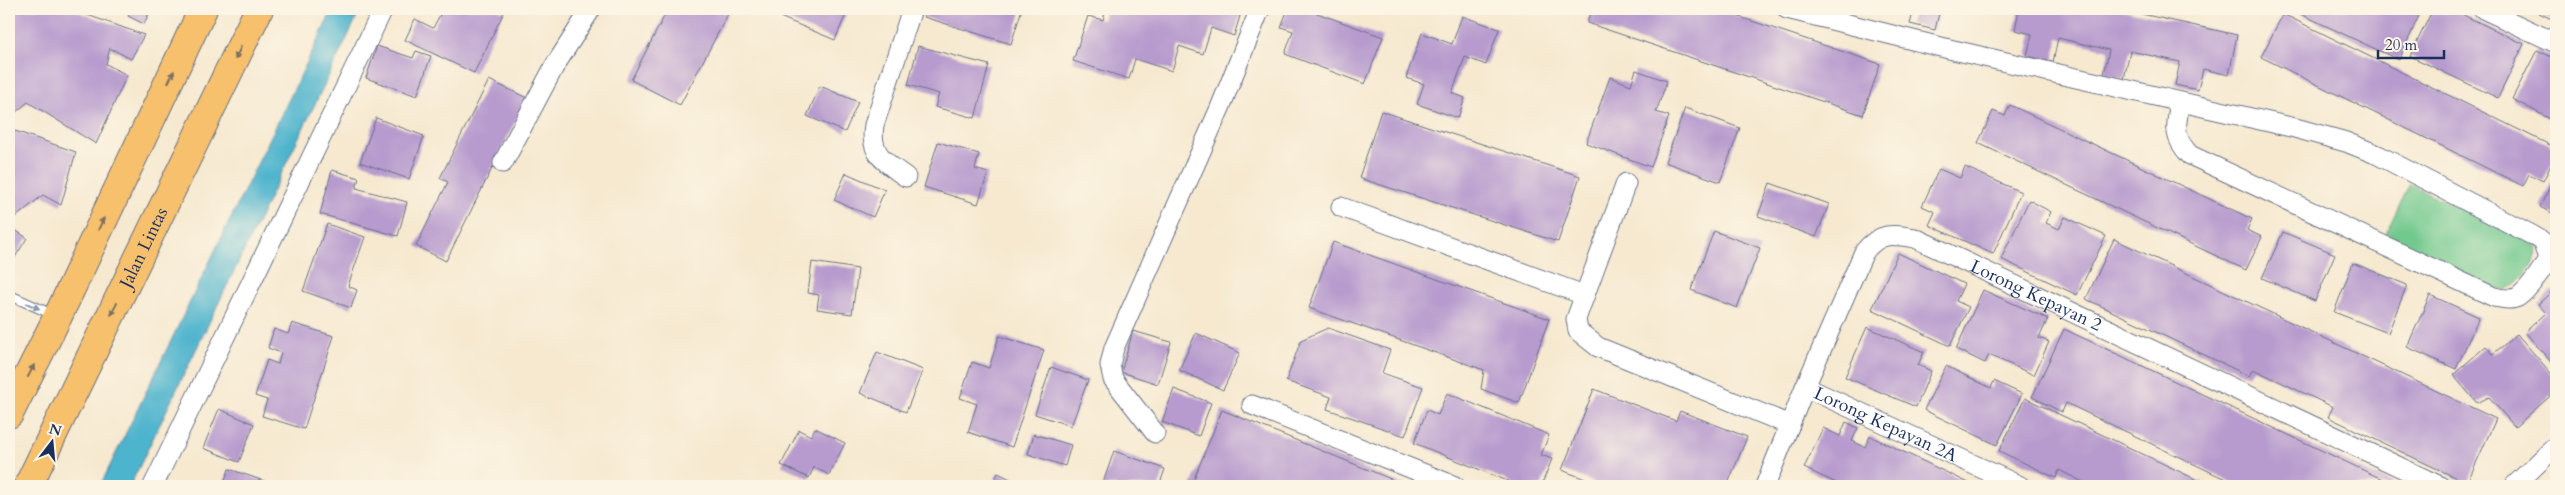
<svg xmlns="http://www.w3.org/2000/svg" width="2565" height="495" viewBox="0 0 2565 495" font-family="Cardo,serif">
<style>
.green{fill:#72c98e;stroke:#467c76}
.water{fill:#4eb4cd;stroke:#347296}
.building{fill:#b79bce}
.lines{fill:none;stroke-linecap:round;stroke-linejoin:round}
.lane-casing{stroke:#687086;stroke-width:11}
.street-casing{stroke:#687086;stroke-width:21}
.highway-casing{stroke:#687086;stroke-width:30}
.lane{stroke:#fff;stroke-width:9}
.street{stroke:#fff;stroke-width:19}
.highway{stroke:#f7c06c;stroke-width:28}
.oneway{fill:#7e7064}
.oneway2{fill:#8d97ae}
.labels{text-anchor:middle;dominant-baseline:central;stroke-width:4;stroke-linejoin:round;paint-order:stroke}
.street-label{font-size:18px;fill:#1b2f5e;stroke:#fcf5e5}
</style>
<rect width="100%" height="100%" fill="#fcf5e5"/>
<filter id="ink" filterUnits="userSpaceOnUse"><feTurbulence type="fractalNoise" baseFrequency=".02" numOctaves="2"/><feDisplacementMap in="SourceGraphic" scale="10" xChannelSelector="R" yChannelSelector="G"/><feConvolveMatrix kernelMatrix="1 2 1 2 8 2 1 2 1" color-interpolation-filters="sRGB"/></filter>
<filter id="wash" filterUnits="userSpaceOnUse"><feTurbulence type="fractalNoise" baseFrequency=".0096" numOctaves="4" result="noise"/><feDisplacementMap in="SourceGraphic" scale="20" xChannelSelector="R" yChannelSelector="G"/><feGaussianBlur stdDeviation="1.12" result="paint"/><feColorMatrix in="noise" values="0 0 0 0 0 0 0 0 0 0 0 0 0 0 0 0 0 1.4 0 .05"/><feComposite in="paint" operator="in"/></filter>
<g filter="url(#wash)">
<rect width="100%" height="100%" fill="#f6e9d0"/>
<path class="green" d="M 2410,184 L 2536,246 C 2541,263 2516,289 2500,291 L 2385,234 Z"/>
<path class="water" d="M 333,9 L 361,9 L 130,486 L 100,486 Z"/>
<g id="blocks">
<path class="building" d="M 9,9 L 77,9 L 76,11 L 144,35 L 131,59 L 110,48 L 106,64 L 127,75 L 96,144 L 28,102 L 9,118 Z
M 132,9 L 151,9 L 144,24 L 128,16 Z
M 443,9 L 498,9 L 504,12 L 474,73 L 405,40 L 415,19 L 433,28 Z
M 668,9 L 717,9 L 728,14 L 680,105 L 631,80 Z
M 784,9 L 839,9 L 847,12 L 835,40 L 780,17 Z
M 927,9 L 1022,9 L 1011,44 L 924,17 Z
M 1106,9 L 1242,9 L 1234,36 L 1211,28 L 1203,54 L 1179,46 L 1172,71 L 1135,59 L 1129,79 L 1073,61 L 1088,16 L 1103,20 Z
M 1288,9 L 1306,9 L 1383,37 L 1365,84 L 1285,54 L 1293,31 L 1281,27 Z
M 1591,9 L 1716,9 L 1880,64 L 1863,115 L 1587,23 Z
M 1914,9 L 1940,9 L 1935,30 L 1910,24 Z
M 2019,9 L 2119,9 L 2237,35 L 2229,75 L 2203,69 L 2198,90 L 2175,85 L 2180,62 L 2130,51 L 2124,79 L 2104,74 L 2109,50 L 2058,38 L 2053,62 L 2027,56 L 2032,34 L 2015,30 Z
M 2290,9 L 2422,9 L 2399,60 Z
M 2433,9 L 2451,9 L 2524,44 L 2498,98 L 2410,56 Z
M 2541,9 L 2556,9 L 2556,21 L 2539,13 Z
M 2283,14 L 2556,148 L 2556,155 L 2543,181 L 2529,174 L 2523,186 L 2261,57 Z
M 1462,16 L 1499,29 L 1486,65 L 1465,57 L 1452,93 L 1465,98 L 1458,118 L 1417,104 L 1424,84 L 1406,78 L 1422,33 L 1452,44 Z
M 377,46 L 413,58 L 416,51 L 431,56 L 417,96 L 366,78 Z
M 918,46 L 989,65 L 975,118 L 935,107 L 939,94 L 908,85 Z
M 2537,50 L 2556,59 L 2556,122 L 2512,99 Z
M 1636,70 L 1667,81 L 1656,112 L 1669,116 L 1651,167 L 1586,143 L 1610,77 L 1631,85 Z
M 489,80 L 527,98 L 446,261 L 416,246 L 448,182 L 440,178 Z
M 820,86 L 858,102 L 845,132 L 807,116 Z
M 2010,105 L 2252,219 L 2247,230 L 2262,237 L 2246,270 L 1978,143 L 1993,111 L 2005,116 Z
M 1685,108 L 1740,128 L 1720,182 L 1665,162 Z
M 1381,111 L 1580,176 L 1558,242 L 1359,178 Z
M 376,118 L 424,136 L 409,179 L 360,162 Z
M 15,131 L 76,152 L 61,205 L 43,195 L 16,217 L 9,215 L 9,141 L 11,142 Z
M 938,142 L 979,154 L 975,169 L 988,173 L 978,204 L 924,187 Z
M 1965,167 L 2021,192 L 1993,254 L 1929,225 L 1935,212 L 1922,206 L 1939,169 L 1960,178 Z
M 332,170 L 359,178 L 356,188 L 407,202 L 398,236 L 320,214 Z
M 846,173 L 885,190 L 873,217 L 834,200 Z
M 2556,174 L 2556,215 L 2540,207 Z
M 1770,183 L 1829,204 L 1816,237 L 1758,216 Z
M 2029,200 L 2051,212 L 2046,223 L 2059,229 L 2065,217 L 2106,236 L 2077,295 L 2001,259 Z
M 327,224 L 365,237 L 348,286 L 357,290 L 351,308 L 303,291 Z
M 9,226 L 27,238 L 9,267 Z
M 1714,231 L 1760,248 L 1737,308 L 1691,290 Z
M 2283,232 L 2335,254 L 2315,301 L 2262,278 Z
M 2114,239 L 2496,419 L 2467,483 L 2328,417 L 2333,407 L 2253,369 L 2249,376 L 2086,299 Z
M 1333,242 L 1549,319 L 1519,403 L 1481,389 L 1484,370 L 1309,308 Z
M 1898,253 L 1964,284 L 1956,301 L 1969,307 L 1950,346 L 1872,309 Z
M 812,262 L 858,269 L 852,314 L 817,309 L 819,295 L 808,293 Z
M 2353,263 L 2407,285 L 2388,333 L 2334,312 Z
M 2556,288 L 2556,368 L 2525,332 L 2546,313 L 2538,304 Z
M 1983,290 L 2048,319 L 2039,338 L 2049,342 L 2034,375 L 1989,355 L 1985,363 L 1956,349 Z
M 2430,295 L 2479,317 L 2456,369 L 2407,347 Z
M 292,323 L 334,336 L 304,429 L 262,416 L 267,400 L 255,396 L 267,360 L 278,364 L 281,353 L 268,348 L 274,329 L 288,334 Z
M 1867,327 L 1924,352 L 1918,365 L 1931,371 L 1916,407 L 1845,377 Z
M 1328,328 L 1390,350 L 1382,373 L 1423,387 L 1405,436 L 1327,409 L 1331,397 L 1286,381 L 1301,340 Z
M 2064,329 L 2397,486 L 2240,486 L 2066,403 L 2062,412 L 2032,397 Z
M 1133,331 L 1171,342 L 1158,384 L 1121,372 Z
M 1196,333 L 1240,353 L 1223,390 L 1179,370 Z
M 2517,334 L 2556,379 L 2556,391 L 2515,427 L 2489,397 L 2477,403 L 2453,375 L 2486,346 L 2493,354 Z
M 999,336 L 1044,350 L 1012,447 L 968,432 L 977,404 L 960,398 L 972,362 L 989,368 Z
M 877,352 L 923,370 L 906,412 L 860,393 Z
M 1946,366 L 1991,388 L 1994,381 L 2022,394 L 1997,445 L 1924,410 Z
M 1051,367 L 1088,380 L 1071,426 L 1035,414 Z
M 1174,389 L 1211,403 L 1199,436 L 1162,422 Z
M 1594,389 L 1676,421 L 1680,411 L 1747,437 L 1727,486 L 1603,486 L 1562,470 Z
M 1447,393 L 1549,435 L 1541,455 L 1552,459 L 1541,486 L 1520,486 L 1414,443 L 1427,410 L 1438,415 Z
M 2025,398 L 2210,486 L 2084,486 L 2085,483 L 2059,470 L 2056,478 L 1999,451 Z
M 219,409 L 254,424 L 239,462 L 203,448 Z
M 1222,410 L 1408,486 L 1191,486 Z
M 1846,422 L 1858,428 L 1852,441 L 1865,447 L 1870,436 L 1975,486 L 1843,486 L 1804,468 L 1823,428 L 1840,436 Z
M 815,428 L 845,443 L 829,475 L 814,467 L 809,478 L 781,465 L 799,430 L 811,436 Z
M 1034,434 L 1071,445 L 1065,466 L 1028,454 Z
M 1114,451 L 1165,469 L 1159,486 L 1102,486 Z
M 229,469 L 267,482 L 266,486 L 223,485 Z
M 998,473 L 1025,486 L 991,486 Z"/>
</g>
</g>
<g filter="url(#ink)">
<use href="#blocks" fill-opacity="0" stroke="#687086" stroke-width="1"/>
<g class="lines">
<defs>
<path id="lane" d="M 9,295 L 54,315"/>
<g id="street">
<path d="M 1787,9 L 1949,49 L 2295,128 L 2346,142 L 2378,155 L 2532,235 L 2542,241 L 2548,258 C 2543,269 2528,290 2518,297 C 2510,301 2501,298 2494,297 L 2190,155 C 2172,136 2176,126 2180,102"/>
<path d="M 2483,9 L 2556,43"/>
<path d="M 503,163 L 554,67 L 591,9"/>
<path d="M 906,177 C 885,162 869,154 874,125 L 912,9"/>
<path d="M 1626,183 L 1576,319 L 1578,331 L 1598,347 L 1790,425"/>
<path d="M 1341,207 L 1584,295"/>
<path id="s1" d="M 1805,387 L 2020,486"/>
<path d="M 1252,405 L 1455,486"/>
<path d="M 1155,433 L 1113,379 L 1110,365 L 1114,348 L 1220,108 L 1260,9"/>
<path d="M 153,486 L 383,9"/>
<path id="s2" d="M 1765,486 L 1805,387 L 1864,252 C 1880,232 1891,234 1915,238 L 2440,486"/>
<path d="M 2514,486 L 2556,446"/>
</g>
<g id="highway">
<path d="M 9,414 L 58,316 L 203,9"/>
<path id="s3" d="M 28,486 L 259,9"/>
</g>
</defs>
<use href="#lane" class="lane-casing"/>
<use href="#street" class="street-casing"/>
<use href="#highway" class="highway-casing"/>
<use href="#lane" class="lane"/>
<use href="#street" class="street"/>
<use href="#highway" class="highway"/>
</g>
<defs><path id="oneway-solid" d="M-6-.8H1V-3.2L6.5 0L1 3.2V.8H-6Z" transform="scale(1.25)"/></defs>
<g class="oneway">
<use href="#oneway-solid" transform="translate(238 53) rotate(116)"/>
<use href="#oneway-solid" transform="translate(171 77) rotate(-65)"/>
<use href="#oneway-solid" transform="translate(101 224) rotate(-65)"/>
<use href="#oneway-solid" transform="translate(114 309) rotate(116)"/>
<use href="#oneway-solid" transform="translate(31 371) rotate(-63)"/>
</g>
<use class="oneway2" href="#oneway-solid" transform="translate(33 306) rotate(23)"/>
</g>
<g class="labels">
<g class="street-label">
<text stroke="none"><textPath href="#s3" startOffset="265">Jalan Lintas</textPath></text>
<text stroke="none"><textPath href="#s2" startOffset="445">Lorong Kepayan 2</textPath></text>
<text stroke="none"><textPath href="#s1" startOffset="89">Lorong Kepayan 2A</textPath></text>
</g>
</g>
<rect width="2565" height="495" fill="none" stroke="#fcf5e5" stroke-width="30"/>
<g transform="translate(52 442) rotate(16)" stroke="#fcf5e5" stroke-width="4" paint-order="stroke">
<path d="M0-4L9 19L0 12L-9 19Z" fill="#1b2f5e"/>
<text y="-8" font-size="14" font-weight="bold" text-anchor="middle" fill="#1b2f5e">N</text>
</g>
<path d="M2378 50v8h66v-8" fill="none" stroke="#1b2f5e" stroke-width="2.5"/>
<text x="2385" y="50" font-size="15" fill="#1b2f5e" stroke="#fcf5e5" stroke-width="4" paint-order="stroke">20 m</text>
</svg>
